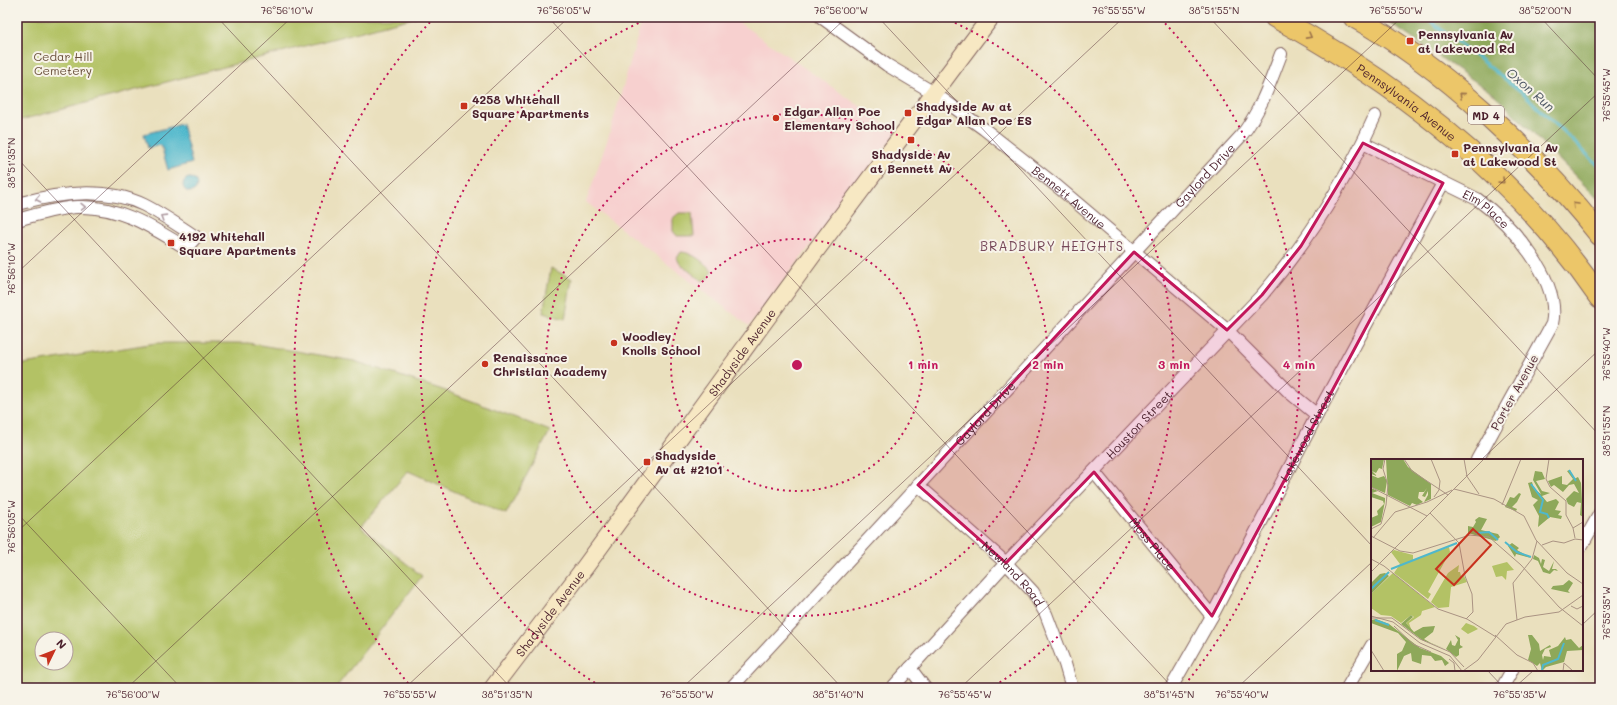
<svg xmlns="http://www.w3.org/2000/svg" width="1617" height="705" viewBox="0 0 1617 705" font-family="Mali,sans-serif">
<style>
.built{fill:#f7d0cf}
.green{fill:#b3c265;stroke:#7e7048;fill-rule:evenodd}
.forest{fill:#8ea85a;stroke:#6c6442}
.water{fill:#4fb8cc;stroke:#4c6c7c}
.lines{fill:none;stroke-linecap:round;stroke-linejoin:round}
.stream{stroke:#4fb8cc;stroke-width:3}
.street-casing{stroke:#82635e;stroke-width:14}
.secondary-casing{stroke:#82635e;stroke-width:19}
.highway-casing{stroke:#82635e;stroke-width:23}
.street{stroke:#fff;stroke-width:12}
.secondary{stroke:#f7e8c3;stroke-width:17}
.highway{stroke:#ecc669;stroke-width:21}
.oneway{stroke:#9b724a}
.oneway2{stroke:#ae9aa0}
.marked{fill:#c2185b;fill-opacity:0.2;stroke:#c2185b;stroke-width:3;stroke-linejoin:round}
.ticks{fill:none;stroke:#4a1f2b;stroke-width:1;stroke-opacity:0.45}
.ring{fill:none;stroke:#c2185b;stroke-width:2;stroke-dasharray:2 4}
.poi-dot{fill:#c8321e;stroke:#f7f3e8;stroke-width:1.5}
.labels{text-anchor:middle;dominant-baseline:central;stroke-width:4;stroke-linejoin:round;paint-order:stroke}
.shield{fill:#f7f3e8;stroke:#7e5f64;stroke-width:1}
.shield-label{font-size:11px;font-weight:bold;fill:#4a1f2b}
.poi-label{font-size:12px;font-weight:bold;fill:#4a1f2b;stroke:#f7f3e8;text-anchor:start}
.park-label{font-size:12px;fill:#6a503c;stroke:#f7f3e8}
.street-label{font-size:12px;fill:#4a1f2b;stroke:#f7f3e8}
.water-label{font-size:13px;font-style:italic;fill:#4c5563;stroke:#f7f3e8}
.neighbourhood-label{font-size:13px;letter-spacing:1px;fill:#774859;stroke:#f7f3e8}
.inset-river{fill:none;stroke:#4fb8cc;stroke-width:2}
.inset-road{fill:none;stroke:#aa9383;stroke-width:1}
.view{fill:#c8321e;fill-opacity:0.15;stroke:#c8321e;stroke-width:2}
.inset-edge{fill:none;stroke:#4a1f2b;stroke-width:2}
.centre{fill:#c2185b;stroke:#f7f3e8;stroke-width:2}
.ring-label{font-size:12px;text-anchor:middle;font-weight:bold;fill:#c2185b;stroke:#f7f3e8;stroke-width:4;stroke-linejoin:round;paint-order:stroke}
.neatline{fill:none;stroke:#4a1f2b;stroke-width:1.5}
.ticks-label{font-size:10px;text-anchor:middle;fill:#4a1f2b}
</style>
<rect width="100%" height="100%" fill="#f7f3e8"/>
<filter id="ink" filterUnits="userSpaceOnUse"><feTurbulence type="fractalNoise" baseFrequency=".025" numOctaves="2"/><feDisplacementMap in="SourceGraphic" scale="8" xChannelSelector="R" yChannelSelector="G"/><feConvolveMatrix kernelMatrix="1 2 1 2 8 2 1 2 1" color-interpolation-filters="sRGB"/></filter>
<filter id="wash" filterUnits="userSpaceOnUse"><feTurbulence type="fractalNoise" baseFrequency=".012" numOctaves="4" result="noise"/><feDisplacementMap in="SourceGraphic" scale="16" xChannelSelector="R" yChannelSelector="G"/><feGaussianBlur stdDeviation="0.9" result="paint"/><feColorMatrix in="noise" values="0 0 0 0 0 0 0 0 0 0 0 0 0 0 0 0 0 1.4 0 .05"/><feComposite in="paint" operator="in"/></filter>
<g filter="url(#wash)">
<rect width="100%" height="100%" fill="#eae0be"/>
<path class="built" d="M 643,17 L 731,17 L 897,132 L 749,326 L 586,202 L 609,135 Z"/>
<path class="green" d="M 17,17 L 416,17 L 17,121 Z
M 679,213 L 692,213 L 694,236 L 677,236 L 673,231 L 673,218 Z
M 681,252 C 692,252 705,263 712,271 L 708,278 L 702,281 L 680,264 L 677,258 Z
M 551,268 L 572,279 L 565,319 L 543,313 Z
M 156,343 L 248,343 L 354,361 L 446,391 L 550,431 L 506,514 L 408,471 L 361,527 L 422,576 L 338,685 L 340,688 L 17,688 L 17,365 ZM 42,639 L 66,639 L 66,663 L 42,663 Z"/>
<path class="forest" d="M 1381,17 L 1600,17 L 1600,201 L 1495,95 Z"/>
<path class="water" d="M 182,124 L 192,163 L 168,170 L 161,145 L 148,148 L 144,134 Z
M183 185a7 7 0 1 1 14 0a7 7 0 1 1-14 0Z"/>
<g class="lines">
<path class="stream" d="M 1425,17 L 1523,93 L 1600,167"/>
</g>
</g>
<g filter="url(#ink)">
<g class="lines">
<defs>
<g id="street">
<path id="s1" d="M 821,17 L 887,65 L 934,93 L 984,129 L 1058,187 L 1227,330 L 1289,392 L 1317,415"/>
<path id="s2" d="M 1363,143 L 1477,199 C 1510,223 1562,280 1552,324 L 1477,460"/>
<path d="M 17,204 C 57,193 105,186 144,205 C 162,214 179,226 196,237 L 186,248 C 152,227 118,205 77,207 C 57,208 36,215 17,220"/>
<path id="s3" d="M 1094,472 L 1212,616"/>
<path id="s4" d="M 918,485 L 1006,563 L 1033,592 L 1046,614 L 1065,664 L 1072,688"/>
<path d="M 1582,545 L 1600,513"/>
<path d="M 910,668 L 925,688"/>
<path id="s5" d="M 731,688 L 1241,136 C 1260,112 1270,83 1281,54"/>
<path id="s6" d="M 892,688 L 1006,563 L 1262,295 C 1307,242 1346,181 1375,116"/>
<path id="s7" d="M 1171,688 L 1212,616 L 1317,415 L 1443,183"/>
<path d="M 1347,688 L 1372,645"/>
<path d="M 1502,688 L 1512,670"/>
</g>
<g id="secondary">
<path id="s8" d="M 493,688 L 585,567 L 817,249 L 991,17"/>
</g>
<g id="highway">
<path id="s9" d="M 1275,17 C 1403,86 1517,177 1600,298"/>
<path d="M 1354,17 C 1442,65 1538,156 1600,235"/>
</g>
</defs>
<use href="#street" class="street-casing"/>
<use href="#secondary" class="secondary-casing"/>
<use href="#highway" class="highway-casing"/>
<use href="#street" class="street"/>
<use href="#secondary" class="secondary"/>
<use href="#highway" class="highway"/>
</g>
<defs><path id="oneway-chevron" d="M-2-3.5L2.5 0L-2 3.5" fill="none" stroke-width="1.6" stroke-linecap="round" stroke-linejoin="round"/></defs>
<g class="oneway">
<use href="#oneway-chevron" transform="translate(1309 36) rotate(29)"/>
<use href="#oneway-chevron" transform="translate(1462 95) rotate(-139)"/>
<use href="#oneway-chevron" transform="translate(1502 181) rotate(44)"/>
<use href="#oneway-chevron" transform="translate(1575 205) rotate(-133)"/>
</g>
<g class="oneway2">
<use href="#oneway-chevron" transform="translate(38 199) rotate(168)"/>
<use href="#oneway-chevron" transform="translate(83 207) rotate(1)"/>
<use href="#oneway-chevron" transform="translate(163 217) rotate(-148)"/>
</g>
</g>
<path class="marked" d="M 1363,143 L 1443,183 L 1212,616 L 1094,472 L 1006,563 L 918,485 L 1134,252 L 1227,330 L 1262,295 L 1301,246 Z"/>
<path class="ticks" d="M 217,17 L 842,688M 548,17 L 1173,688M 878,17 L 1372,546M 1209,17 L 1600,436M 1540,17 L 1600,81M 17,158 L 511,688M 17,273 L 292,17M 1481,460 L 1600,349M 17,513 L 181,688M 17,532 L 569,17M 1582,625 L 1600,608M 1487,670 L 1504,688M 127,688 L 847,17M 405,688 L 1124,17M 682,688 L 1402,17M 960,688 L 1600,91M 1237,688 L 1372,562M 1514,688 L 1534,670"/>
<g class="ring">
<circle cx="797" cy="365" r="126"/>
<circle cx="797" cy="365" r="251"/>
<path d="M600 686A377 377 0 0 1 650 18M944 18A377 377 0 0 1 994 686"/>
<path d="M412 688A502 502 0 0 1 433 19M1161 19A502 502 0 0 1 1182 688"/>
</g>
<g class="poi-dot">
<rect x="1406" y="37" width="8" height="8" rx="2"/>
<rect x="460" y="102" width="8" height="8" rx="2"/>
<rect x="904" y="109" width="8" height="8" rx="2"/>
<circle cx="776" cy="118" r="4"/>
<rect x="907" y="136" width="8" height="8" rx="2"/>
<rect x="1451" y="150" width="8" height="8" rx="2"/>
<rect x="167" y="239" width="8" height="8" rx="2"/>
<circle cx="614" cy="343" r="4"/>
<circle cx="485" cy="364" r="4"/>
<rect x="643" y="458" width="8" height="8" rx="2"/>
</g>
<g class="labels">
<rect class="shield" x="1468" y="106" width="36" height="18" rx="3"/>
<g class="shield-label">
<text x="1486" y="115">MD 4</text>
</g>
<g class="poi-label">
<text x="1418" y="34">Pennsylvania Av<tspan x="1418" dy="14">at Lakewood Rd</tspan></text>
<text x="472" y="99">4258 Whitehall<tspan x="472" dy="14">Square Apartments</tspan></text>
<text x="916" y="106">Shadyside Av at<tspan x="916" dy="14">Edgar Allan Poe ES</tspan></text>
<text x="784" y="111">Edgar Allan Poe<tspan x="784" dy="14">Elementary School</tspan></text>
<text x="1463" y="147">Pennsylvania Av<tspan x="1463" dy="14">at Lakewood St</tspan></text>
<text x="911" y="154" text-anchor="middle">Shadyside Av<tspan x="911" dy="14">at Bennett Av</tspan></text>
<text x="179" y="236">4192 Whitehall<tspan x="179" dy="14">Square Apartments</tspan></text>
<text x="622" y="336">Woodley<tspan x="622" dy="14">Knolls School</tspan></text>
<text x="493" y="357">Renaissance<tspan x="493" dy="14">Christian Academy</tspan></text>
<text x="655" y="455">Shadyside<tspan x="655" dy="14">Av at #2101</tspan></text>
</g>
<g class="park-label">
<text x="63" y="56">Cedar Hill<tspan x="63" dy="14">Cemetery</tspan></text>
</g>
<g class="street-label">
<text stroke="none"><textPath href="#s9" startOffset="157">Pennsylvania Avenue</textPath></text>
<text stroke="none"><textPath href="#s5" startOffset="698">Gaylord Drive</textPath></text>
<text stroke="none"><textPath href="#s1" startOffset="307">Bennett Avenue</textPath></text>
<text stroke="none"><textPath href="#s2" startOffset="140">Elm Place</textPath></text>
<text stroke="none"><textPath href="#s8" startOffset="418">Shadyside Avenue</textPath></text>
<text transform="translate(1514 392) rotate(-61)">Porter Avenue</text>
<text stroke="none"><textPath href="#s5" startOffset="374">Gaylord Drive</textPath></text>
<text stroke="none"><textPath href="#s6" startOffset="361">Houston Street</textPath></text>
<text stroke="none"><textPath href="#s7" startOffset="287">Lakewood Street</textPath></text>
<text stroke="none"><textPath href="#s3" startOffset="93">Moss Place</textPath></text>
<text stroke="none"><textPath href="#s4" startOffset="130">Newland Road</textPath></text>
<text stroke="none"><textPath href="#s8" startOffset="94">Shadyside Avenue</textPath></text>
</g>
<g class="water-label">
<text transform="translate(1531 89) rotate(41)">Oxon Run</text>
</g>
<g class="neighbourhood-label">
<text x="1052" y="245">BRADBURY HEIGHTS</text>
</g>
</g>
<g transform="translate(1371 459)">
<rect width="212" height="212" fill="#eae0be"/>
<path d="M 78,88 L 79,93 L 57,133 L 60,135 L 57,140 L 23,114 L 29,105 L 20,93 L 23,91 L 42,96 L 42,101 ZM 136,103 L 143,111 L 136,112 L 135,121 L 131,117 L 125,118 L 121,107 ZM 88,106 L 87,113 L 89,113 L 90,117 L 93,117 L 96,123 L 80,128 L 78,148 L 67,149 L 60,143 L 77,114 ZM 22,114 L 64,148 L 51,152 L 50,156 L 38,164 L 40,170 L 35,164 L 43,158 L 40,156 L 30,164 L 20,157 L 10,156 L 0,149 L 0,135 ZM 95,164 L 103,167 L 107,170 L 97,175 L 90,170 Z" fill="#b3c265"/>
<path d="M 0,0 L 13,0 L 11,10 L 8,9 L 5,14 L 1,12 L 6,17 L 0,15 ZM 15,0 L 32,0 L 37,8 L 60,25 L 60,40 L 53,43 L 57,36 L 57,32 L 54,38 L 51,37 L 56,29 L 53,33 L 48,33 L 47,39 L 52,43 L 46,46 L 41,44 L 39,47 L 17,36 ZM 199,11 L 203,20 L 207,18 L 210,24 L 212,58 L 209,56 L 210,44 L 206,43 L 203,48 L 197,45 L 195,40 L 203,32 L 208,34 L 203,25 L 198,26 L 192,33 L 183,26 L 180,28 L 177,22 L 191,17 L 191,25 L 196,26 L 202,20 L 196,12 ZM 164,12 L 171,13 L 174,20 L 165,22 L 171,32 L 179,34 L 171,37 L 176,43 L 185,40 L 188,43 L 184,51 L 190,52 L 187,56 L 191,57 L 190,60 L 179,58 L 167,68 L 168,57 L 162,46 L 167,41 L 161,38 L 157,24 L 161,23 L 163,30 L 170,35 L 162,21 ZM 0,16 L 7,19 L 13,17 L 16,22 L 14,34 L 0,28 ZM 0,29 L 7,32 L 1,34 L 14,39 L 14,42 L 10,63 L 0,68 L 0,59 L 7,56 L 6,52 L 13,45 L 12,42 L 0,38 ZM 148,34 L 150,35 L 146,43 L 141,48 L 146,50 L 145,52 L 134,48 L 139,38 L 143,39 ZM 108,58 L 116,60 L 110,71 L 127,75 L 129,78 L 125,82 L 97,74 L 97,67 L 102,68 L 105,63 L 104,61 ZM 141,84 L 148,89 L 146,91 L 160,99 L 145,95 L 144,98 L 137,87 ZM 163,96 L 168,99 L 170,105 L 171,100 L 174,101 L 172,108 L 178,112 L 183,102 L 181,110 L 185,110 L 187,112 L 183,111 L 179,115 L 172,113 L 167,102 L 162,100 ZM 14,114 L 18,117 L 0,135 L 0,124 L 9,115 ZM 198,121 L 202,124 L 197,132 L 199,134 L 180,130 L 182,127 L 192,126 ZM 40,156 L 42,158 L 35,164 L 43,173 L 52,168 L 64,167 L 62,173 L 53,180 L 60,184 L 75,190 L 80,181 L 81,186 L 84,187 L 87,181 L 84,176 L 89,179 L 89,186 L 92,188 L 88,190 L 88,196 L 85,198 L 75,190 L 51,181 L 30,165 ZM 5,160 L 18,165 L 49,189 L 70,197 L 78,204 L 74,207 L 71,201 L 64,202 L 60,197 L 51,196 L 50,205 L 41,202 L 40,194 L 33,197 L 26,212 L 26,195 L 31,192 L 35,183 L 27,174 L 0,164 L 0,161 ZM 157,176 L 161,176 L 168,185 L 169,192 L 179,186 L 180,188 L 174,190 L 171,196 L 172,201 L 173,197 L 180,198 L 178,191 L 187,187 L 194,178 L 195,181 L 200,180 L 208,189 L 212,186 L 212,191 L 196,192 L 193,203 L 175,208 L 171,212 L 169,204 L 166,207 L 157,201 L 160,190 Z" fill="#8ea85a"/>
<path class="inset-river" d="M 198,11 L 205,22M 160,25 L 172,41 L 169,53 L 176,55 L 178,59M 105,74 L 118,73 L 127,81M 134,83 L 146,93 L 160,98M 20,110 L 86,84M 0,130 L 18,113M 4,161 L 18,166M 171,211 L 172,206 L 187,200 L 193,184"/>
<path class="inset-road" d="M 33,0 L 41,12 L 77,36M 60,0 L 69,22 L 68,31 L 63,38M 93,0 L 96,17M 178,0 L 175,20 L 179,28 L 195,42 L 195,56 L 202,69M 95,16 L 108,35M 0,28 L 56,57M 83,30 L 123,40 L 153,57 L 165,81 L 196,114 L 212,125M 131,46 L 150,0M 59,54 L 88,84 L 94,117 L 101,135 L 102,153 L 95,160M 0,70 L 10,65 L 15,46 L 17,26 L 12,10 L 14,0M 0,77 L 29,92 L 42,94 L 99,76 L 118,78 L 150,106 L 188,148 L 212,167M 2,79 L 24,53 L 56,43 L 81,31M 204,79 L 202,69 L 212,63M 171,86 L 182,82 L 193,84 L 204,80 L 212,81M 0,100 L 13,107 L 67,150 L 96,160 L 125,178M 0,113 L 113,0M 200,147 L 206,150 L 212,147M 0,157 L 22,163 L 49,184 L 79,197 L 91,212M 0,159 L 21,159 L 49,180 L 79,193 L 93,208M 146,161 L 142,124 L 161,100 L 166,82M 23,167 L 42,185 L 60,193M 124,176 L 146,196 L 162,204 L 167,212M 0,191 L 13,212M 78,200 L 83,204 L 84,212M 92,212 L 107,201 L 135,165 L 154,158 L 188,153 L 212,136M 192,212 L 193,204 L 202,212"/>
<path class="view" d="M 102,70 L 120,86 L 83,126 L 65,110 Z"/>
<rect width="212" height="212" class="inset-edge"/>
</g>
<circle cx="797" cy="365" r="6" class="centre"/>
<g class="ring-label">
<text x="923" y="369">1 min</text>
<text x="1048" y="369">2 min</text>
<text x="1174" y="369">3 min</text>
<text x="1299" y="369">4 min</text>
</g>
<rect width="1617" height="705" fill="none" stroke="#f7f3e8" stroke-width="44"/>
<g transform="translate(54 651) rotate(47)"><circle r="19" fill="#f7f3e8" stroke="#b29e9c"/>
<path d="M0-3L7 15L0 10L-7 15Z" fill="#c8321e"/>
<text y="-6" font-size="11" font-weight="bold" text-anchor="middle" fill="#4a1f2b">N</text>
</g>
<rect x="22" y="22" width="1573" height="661" class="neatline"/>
<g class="ticks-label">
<text x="287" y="14">76°56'10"W</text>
<text x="564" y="14">76°56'05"W</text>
<text x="841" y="14">76°56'00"W</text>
<text x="1119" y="14">76°55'55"W</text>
<text x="1214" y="14">38°51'55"N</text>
<text x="1396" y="14">76°55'50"W</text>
<text x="1545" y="14">38°52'00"N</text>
<text transform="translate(1606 95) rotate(-90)" y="4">76°55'45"W</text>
<text transform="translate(11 163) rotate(-90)" y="4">38°51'35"N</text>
<text transform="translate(11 269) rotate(-90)" y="4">76°56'10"W</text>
<text transform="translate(1606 354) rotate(-90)" y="4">76°55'40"W</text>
<text transform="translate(1606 431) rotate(-90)" y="4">38°51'55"N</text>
<text transform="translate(11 527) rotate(-90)" y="4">76°56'05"W</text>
<text transform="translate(1606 613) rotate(-90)" y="4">76°55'35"W</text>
<text x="133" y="698">76°56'00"W</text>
<text x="410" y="698">76°55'55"W</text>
<text x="507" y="698">38°51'35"N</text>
<text x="687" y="698">76°55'50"W</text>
<text x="838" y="698">38°51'40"N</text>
<text x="965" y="698">76°55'45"W</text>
<text x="1169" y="698">38°51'45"N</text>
<text x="1242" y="698">76°55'40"W</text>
<text x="1520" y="698">76°55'35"W</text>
</g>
</svg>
